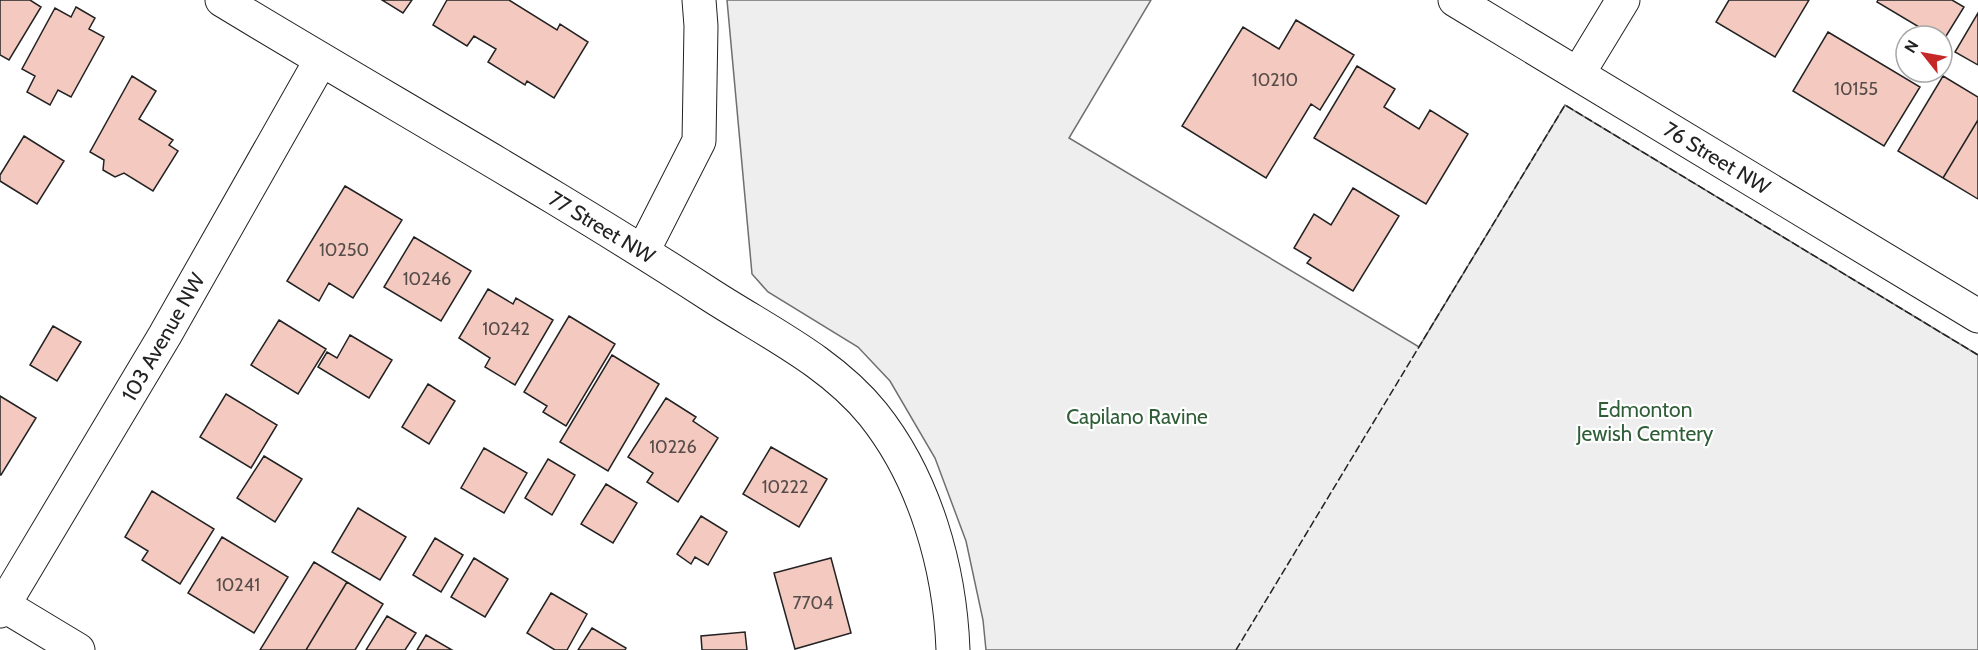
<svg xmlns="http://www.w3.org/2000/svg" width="1978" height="650" viewBox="0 0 1978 650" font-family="Cabin,sans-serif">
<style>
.green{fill:#eee;stroke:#6f6f6f;stroke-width:1.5}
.building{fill:#f3c9c0;stroke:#222;stroke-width:1.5}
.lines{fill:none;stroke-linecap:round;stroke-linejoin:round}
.minor-casing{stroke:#222;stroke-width:35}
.minor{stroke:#fff;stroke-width:33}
.fence{stroke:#222;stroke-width:1.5;stroke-dasharray:8 3;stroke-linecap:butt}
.labels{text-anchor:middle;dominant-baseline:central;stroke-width:4.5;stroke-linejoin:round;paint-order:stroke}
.number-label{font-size:18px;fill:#564c4a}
.street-label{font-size:21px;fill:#222;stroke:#fff}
.park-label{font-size:21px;fill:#2f5e38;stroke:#fff}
</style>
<rect width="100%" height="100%" fill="#fff"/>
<path class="green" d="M 727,0 L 1151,0 L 1069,138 L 1419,347 L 1565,105 L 1978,355 L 1978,650 L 986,650 L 983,620 L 966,541 L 935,458 L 890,381 L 858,347 L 768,292 L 752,274 Z"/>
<path class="building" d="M 0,0 L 30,0 L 41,7 L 9,60 L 0,55 Z
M 382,0 L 412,0 L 403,13 Z
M 447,0 L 509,0 L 557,30 L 560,24 L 588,42 L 554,98 L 527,81 L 525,85 L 488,62 L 496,49 L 474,36 L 467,46 L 433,25 Z
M 1729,0 L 1809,0 L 1775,57 L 1716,22 Z
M 1878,0 L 1952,0 L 1964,7 L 1943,41 L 1942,36 L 1934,36 L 1877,2 Z
M 76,7 L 95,18 L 89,29 L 104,37 L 71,97 L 58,90 L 50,105 L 27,92 L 35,76 L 22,69 L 55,8 L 71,17 Z
M 1978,13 L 1978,65 L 1955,52 Z
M 1296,20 L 1354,55 L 1320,110 L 1311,104 L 1266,178 L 1182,126 L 1243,27 L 1279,49 Z
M 1828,32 L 1920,87 L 1884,146 L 1793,91 Z
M 1357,66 L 1395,89 L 1384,107 L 1419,129 L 1430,110 L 1468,134 L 1426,204 L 1314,138 Z
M 132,76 L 156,91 L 139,119 L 173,140 L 169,145 L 178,151 L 153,191 L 124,173 L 115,177 L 103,170 L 104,160 L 90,152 Z
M 1943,76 L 1978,97 L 1978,120 L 1943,178 L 1898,151 Z
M 1978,120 L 1978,199 L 1943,178 Z
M 24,136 L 64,161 L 37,204 L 0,181 L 0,175 Z
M 345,186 L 402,220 L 353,298 L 329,283 L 319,301 L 287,281 Z
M 1353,188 L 1399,216 L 1353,291 L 1307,263 L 1311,258 L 1294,248 L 1314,214 L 1331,225 Z
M 414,237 L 471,271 L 441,321 L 384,287 Z
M 488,289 L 513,304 L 516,298 L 553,320 L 515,385 L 485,367 L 490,358 L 459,338 Z
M 569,316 L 615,344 L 566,426 L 543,412 L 547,406 L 524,392 Z
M 279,320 L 326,349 L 298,394 L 251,365 Z
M 53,326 L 81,342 L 57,381 L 30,365 Z
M 350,335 L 392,360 L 369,398 L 318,367 L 327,352 L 337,358 Z
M 612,355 L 659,384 L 608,471 L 560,442 Z
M 428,384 L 455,401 L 429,444 L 402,427 Z
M 226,394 L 277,425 L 251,468 L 200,437 Z
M 0,396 L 36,418 L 1,475 L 0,475 Z
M 666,398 L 696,417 L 693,421 L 718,438 L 678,502 L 647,482 L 653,473 L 628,457 Z
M 771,447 L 827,479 L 799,527 L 743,494 Z
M 484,448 L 527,473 L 504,513 L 461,488 Z
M 264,456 L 302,479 L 275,522 L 237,498 Z
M 548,459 L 575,475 L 552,515 L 525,498 Z
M 606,484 L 637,503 L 613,543 L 581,524 Z
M 152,491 L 214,529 L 180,584 L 142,560 L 148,551 L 125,537 Z
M 358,508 L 406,537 L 380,580 L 332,552 Z
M 701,516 L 727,532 L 708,565 L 695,557 L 691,564 L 677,554 Z
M 222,537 L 288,577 L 254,633 L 188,593 Z
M 435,538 L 463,555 L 441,592 L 413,575 Z
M 474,558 L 508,579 L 485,617 L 451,597 Z
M 831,558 L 851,633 L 795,649 L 774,573 Z
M 314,562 L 347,582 L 306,650 L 260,650 Z
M 347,582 L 383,604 L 355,650 L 306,650 Z
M 551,593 L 587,614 L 567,650 L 555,650 L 527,633 Z
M 387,616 L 416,633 L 405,650 L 366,650 Z
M 592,628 L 626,648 L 625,650 L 578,650 Z
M 745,632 L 747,650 L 702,650 L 701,636 Z
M 426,635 L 452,650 L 417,650 Z"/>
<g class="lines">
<defs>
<path id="minor" d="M 222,0 C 385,99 552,192 712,296 C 768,332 831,362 873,414 C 925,479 950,568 953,650
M 1455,0 L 1978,316
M 1578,74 L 1623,0
M 643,251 L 699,141 L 701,26 L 699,0
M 0,603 L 78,650
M 0,611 L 165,335 L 321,60"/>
</defs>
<use href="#minor" class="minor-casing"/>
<use href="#minor" class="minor"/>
<path class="fence" d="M 1236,650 L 1565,105 L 1978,355"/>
</g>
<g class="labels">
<g class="number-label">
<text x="1275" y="80">10210</text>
<text x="1856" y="89">10155</text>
<text x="344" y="250">10250</text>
<text x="427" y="279">10246</text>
<text x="506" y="329">10242</text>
<text x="673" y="447">10226</text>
<text x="785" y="487">10222</text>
<text x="238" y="585">10241</text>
<text x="813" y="603">7704</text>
</g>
<g class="street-label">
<text transform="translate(1717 158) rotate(31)">76 Street NW</text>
<text transform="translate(602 227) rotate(31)">77 Street NW</text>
<text transform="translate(163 337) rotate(-60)">103 Avenue NW</text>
</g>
<g class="park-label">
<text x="1645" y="409">Edmonton<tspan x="1645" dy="24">Jewish Cemtery</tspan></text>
<text x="1137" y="416">Capilano Ravine</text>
</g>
</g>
<g transform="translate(1924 54) rotate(301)"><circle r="28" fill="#ffffff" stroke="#a7a7a7" stroke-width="1.5"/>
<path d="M0-4.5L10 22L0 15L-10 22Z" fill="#c62828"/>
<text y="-9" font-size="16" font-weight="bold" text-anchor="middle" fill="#222222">N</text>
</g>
</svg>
